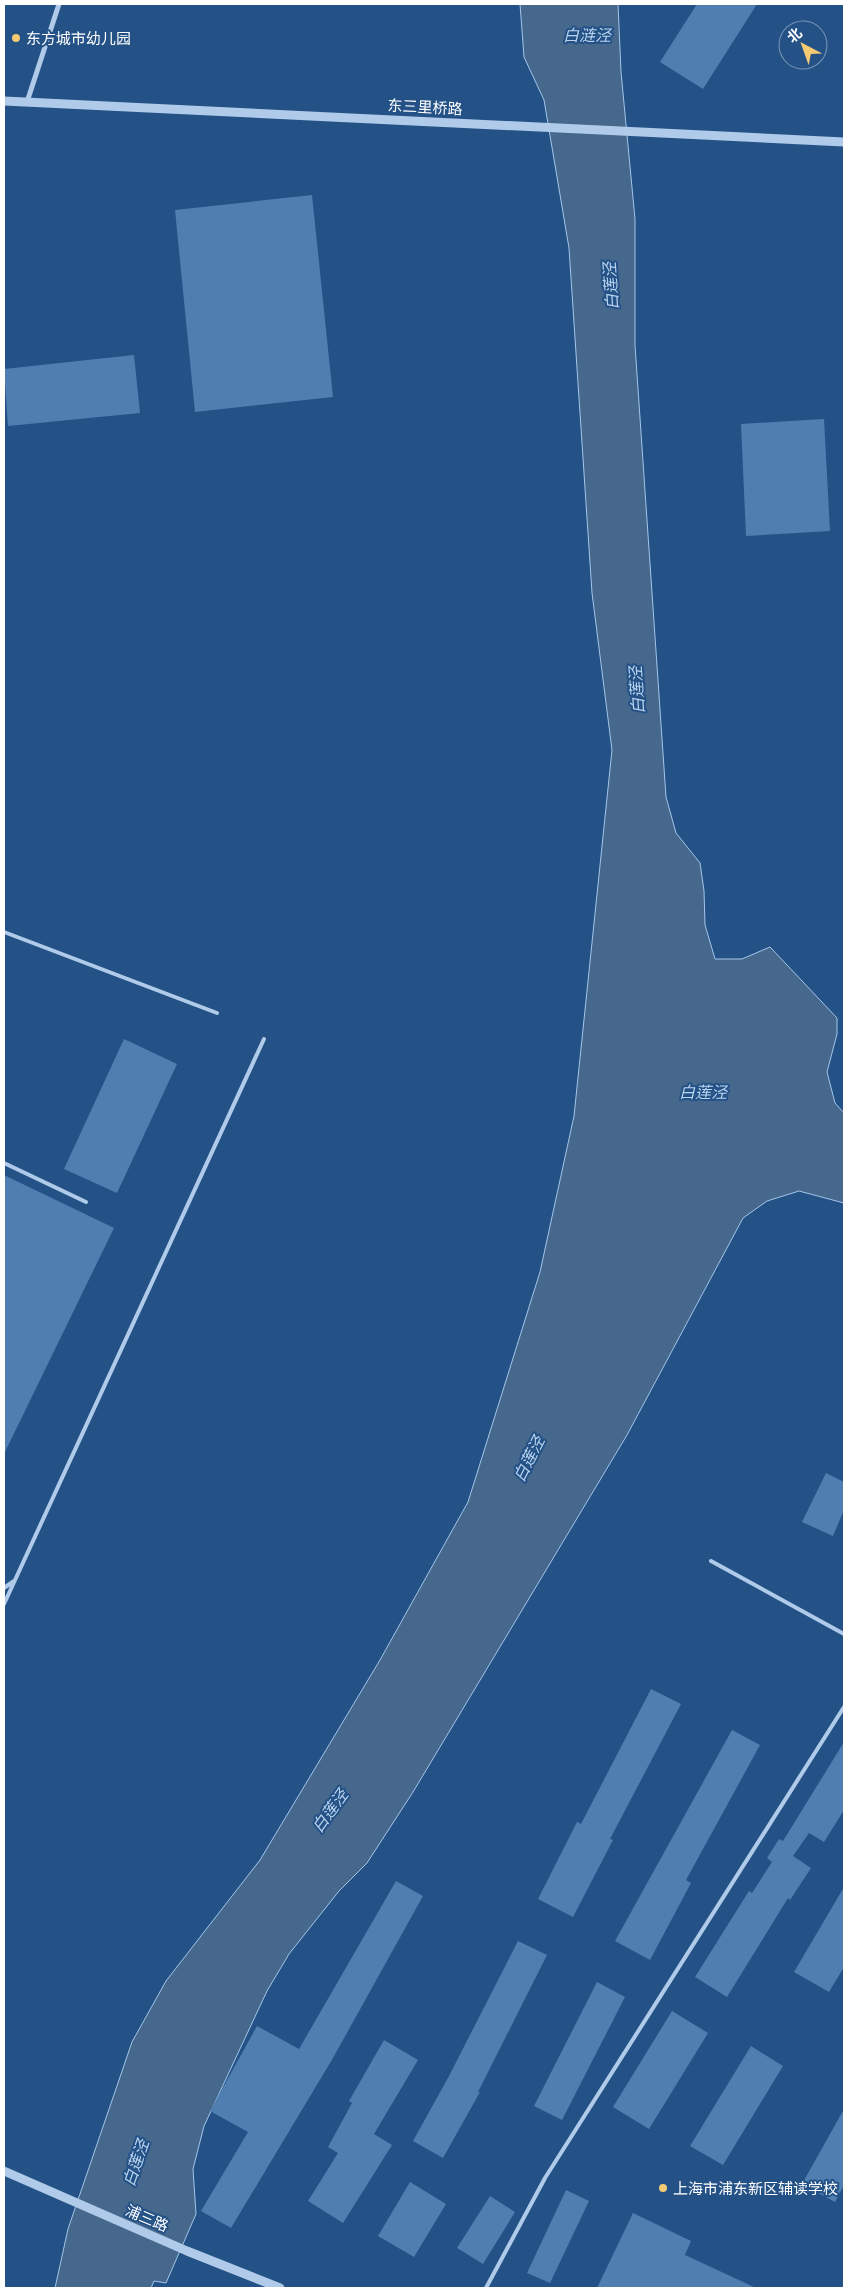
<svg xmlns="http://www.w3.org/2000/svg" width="848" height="2292" viewBox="0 0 848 2292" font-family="'Public Sans','Noto Sans SC',sans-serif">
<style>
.water{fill:#46688d;stroke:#a3c6ea}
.building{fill:#507eb1}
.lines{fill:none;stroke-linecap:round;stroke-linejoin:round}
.service{stroke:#afcbe9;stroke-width:4}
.minor{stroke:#afcbe9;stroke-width:5}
.tertiary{stroke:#afcbe9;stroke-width:9}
.poi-dot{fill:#f4cb72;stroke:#245287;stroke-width:2}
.labels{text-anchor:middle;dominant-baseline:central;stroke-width:4;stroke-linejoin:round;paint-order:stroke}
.poi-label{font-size:15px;fill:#fff;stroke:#245287;text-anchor:start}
.street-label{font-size:15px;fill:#fff;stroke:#245287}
.water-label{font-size:16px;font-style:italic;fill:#bbd5f0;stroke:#245287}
</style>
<rect width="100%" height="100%" fill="#245287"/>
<path class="water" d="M 520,4 L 618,4 L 621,72 L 635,219 L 635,345 L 666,797 L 676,833 L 700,863 L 704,891 L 705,925 L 715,959 L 742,959 L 770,947 L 837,1018 L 837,1034 L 827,1072 L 835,1103 L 844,1113 L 844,1203 L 799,1191 L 767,1201 L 743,1218 L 627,1435 L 413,1792 L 367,1863 L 339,1891 L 289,1954 L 267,1991 L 204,2126 L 193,2169 L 196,2214 L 166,2283 L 154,2281 L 151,2288 L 55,2288 L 68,2229 L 132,2042 L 166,1981 L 260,1860 L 380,1660 L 468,1502 L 540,1272 L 574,1116 L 612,750 L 592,593 L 569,248 L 544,100 L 524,57 Z"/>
<path class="building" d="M 697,4 L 757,4 L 703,89 L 660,62 Z
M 312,195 L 333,397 L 195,412 L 175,210 Z
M 134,355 L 140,413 L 8,426 L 4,369 Z
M 824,419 L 830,531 L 746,536 L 741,424 Z
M 124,1039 L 177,1064 L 117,1193 L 64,1169 Z
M 4,1175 L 114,1228 L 4,1454 Z
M 826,1473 L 844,1482 L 844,1510 L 833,1536 L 802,1522 Z
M 651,1689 L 681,1704 L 610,1839 L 613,1840 L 573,1917 L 538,1899 L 577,1822 L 581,1824 Z
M 732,1730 L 760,1745 L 686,1880 L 691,1883 L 650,1960 L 615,1941 Z
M 844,1742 L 844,1810 L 824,1842 L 809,1833 L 793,1856 L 811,1868 L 790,1900 L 788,1898 L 727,1997 L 695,1977 L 749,1891 L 752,1893 L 772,1862 L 767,1858 L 779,1839 L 783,1841 Z
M 396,1881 L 423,1896 L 333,2058 L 231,2228 L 201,2211 L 248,2132 L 210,2111 L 257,2026 L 299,2049 Z
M 844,1887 L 844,1967 L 829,1992 L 794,1972 Z
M 518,1941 L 547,1955 L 478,2092 L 480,2092 L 443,2158 L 413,2141 L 449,2076 Z
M 597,1982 L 625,1997 L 562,2120 L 534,2106 Z
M 672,2011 L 708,2033 L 649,2129 L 613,2107 Z
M 384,2040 L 418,2060 L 374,2134 L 392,2145 L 343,2223 L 308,2201 L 338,2153 L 328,2147 L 352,2103 L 349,2101 Z
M 751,2046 L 783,2066 L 723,2165 L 690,2146 Z
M 844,2109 L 844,2185 L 835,2202 L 802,2184 Z
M 410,2182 L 446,2204 L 414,2257 L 378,2236 Z
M 566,2190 L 589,2201 L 550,2283 L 527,2273 Z
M 490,2196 L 515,2212 L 483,2264 L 457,2248 Z
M 633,2213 L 691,2241 L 685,2255 L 756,2288 L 597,2288 Z"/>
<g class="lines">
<path class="service" d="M 4,932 L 217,1013
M 4,1163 L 86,1202
M 711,1561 L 844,1634
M 4,1588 L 14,1581
M 4,1604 L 264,1039
M 486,2288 L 545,2178 L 844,1707"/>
<path class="minor" d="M 27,102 L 59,4"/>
<path class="tertiary" d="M 4,101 L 844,142
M 4,2171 L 187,2251 L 280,2288"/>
</g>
<g class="poi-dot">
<circle cx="16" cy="38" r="5"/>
<circle cx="663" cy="2188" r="5"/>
</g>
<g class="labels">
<g class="poi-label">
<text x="26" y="38">东方城市幼儿园</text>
<text x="673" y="2188">上海市浦东新区辅读学校</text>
</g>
<g class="street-label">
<text transform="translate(425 107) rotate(3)">东三里桥路</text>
<text transform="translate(147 2218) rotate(23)">浦三路</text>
</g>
<g class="water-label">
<text x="587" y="35">白涟泾</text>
<text transform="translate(611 286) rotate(-94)">白莲泾</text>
<text transform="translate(637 690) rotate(-94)">白莲泾</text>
<text x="703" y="1092">白莲泾</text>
<text transform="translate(529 1459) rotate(-63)">白莲泾</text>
<text transform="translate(330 1811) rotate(-54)">白莲泾</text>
<text transform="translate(136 2163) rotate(-71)">白莲泾</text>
</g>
</g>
<rect width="848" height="2292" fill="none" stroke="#ffffff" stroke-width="10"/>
<g transform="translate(803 45) rotate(319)"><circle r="24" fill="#245287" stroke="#7c97b7"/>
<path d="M0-4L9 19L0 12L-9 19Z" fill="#f4cb72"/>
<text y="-8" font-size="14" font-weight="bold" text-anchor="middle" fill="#ffffff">北</text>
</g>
</svg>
